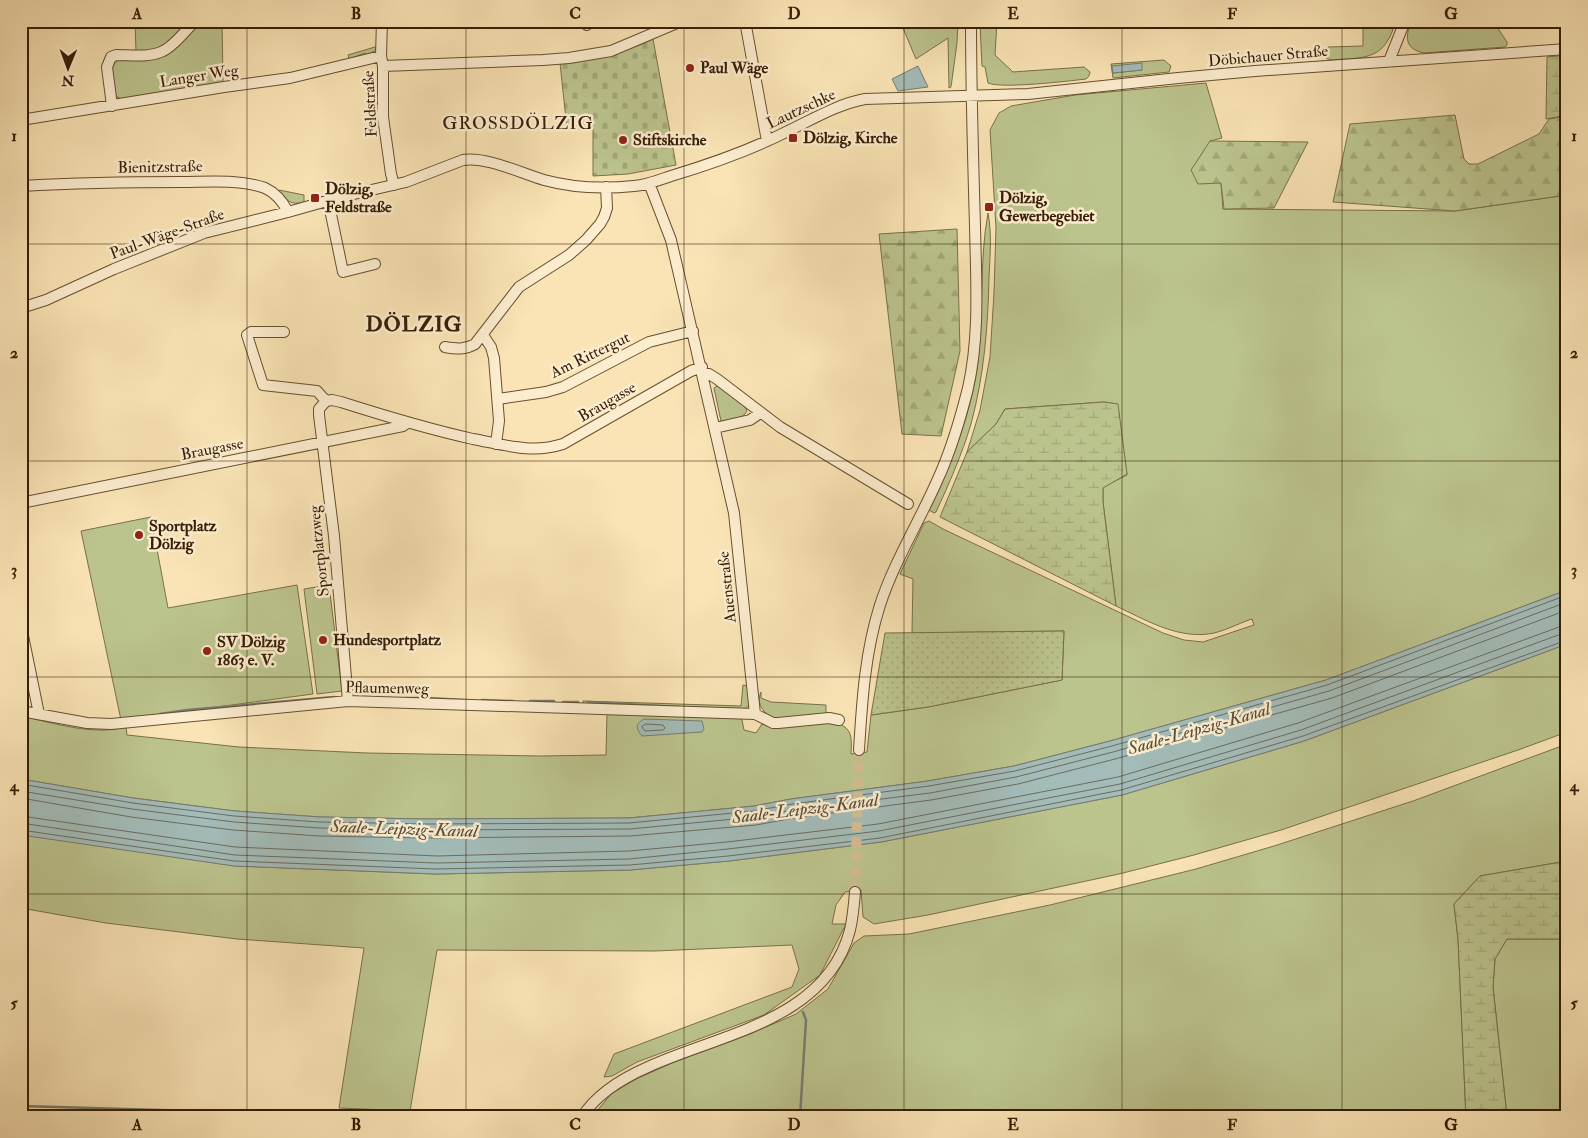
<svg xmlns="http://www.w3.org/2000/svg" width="1588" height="1138" viewBox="0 0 1588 1138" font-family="'IM FELL Double Pica',serif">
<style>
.grass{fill:#bcc48e;stroke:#797049;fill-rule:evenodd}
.forest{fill:url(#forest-firs);stroke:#797049}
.wetland{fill:url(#wetland-marsh);stroke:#797049}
.cemetery{fill:url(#cemetery-stones);stroke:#797049}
.park{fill:url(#park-dots);stroke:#797049}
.water{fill:#a3bcb9;stroke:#777c71}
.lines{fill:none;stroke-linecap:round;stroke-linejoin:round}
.shore{stroke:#6c6c5e;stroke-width:1}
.stream{stroke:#777c71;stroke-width:2.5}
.minor-tunnel{stroke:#d3bc92;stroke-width:10;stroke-dasharray:10 5;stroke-linecap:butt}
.minor-casing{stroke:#674f30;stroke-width:12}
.minor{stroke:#fcedcf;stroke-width:10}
.grid{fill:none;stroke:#361d04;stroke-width:1;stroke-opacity:0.55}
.poi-dot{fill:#8f2418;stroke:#fcedcf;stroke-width:2}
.labels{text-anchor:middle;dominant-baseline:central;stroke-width:5;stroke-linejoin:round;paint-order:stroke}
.street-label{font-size:16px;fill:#361d04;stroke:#fcedcf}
.poi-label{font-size:16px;font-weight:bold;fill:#361d04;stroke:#fcedcf;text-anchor:start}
.neighbourhood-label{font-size:18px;letter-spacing:1px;fill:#361d04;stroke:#fcedcf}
.water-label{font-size:18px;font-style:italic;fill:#574d3a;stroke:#fcedcf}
.district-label{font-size:21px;font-weight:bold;letter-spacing:1px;fill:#361d04;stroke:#fcedcf}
.neatline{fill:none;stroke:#361d04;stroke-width:2}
.grid-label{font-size:16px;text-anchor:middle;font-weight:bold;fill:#361d04}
</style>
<defs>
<pattern id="forest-firs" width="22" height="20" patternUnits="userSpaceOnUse" patternTransform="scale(1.25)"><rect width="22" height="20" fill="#bcc48e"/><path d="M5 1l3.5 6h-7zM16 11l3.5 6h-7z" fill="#a2a879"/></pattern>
<pattern id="wetland-marsh" width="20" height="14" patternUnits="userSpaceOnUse" patternTransform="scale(1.25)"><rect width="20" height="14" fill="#bcc48e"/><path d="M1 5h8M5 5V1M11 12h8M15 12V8" fill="none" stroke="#a2a879"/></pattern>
<pattern id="cemetery-stones" width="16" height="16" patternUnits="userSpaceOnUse" patternTransform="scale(1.25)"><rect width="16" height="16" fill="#bcc48e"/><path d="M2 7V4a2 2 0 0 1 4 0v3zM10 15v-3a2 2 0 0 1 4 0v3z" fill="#a2a879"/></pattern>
<pattern id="park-dots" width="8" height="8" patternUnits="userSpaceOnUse" patternTransform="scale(1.25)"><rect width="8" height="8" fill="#bcc48e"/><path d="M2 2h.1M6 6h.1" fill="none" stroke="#a2a879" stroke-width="1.8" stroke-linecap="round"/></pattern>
</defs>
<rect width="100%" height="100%" fill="#fae4b5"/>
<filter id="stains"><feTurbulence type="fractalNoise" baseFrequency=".004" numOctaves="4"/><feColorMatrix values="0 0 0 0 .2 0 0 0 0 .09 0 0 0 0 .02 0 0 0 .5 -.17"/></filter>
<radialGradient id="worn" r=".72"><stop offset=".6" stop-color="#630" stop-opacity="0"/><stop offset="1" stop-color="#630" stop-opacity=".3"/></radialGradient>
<path class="grass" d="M 135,21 L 191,21 L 162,49 L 136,52 Z
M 198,21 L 222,21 L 223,83 L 121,99 L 116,96 L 113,90 L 111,67 L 118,60 L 156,57 Z
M 900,21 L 958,21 L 957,43 L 951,87 L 949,88 L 948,38 L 916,59 Z
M 983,21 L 997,21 L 995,55 L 1013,72 L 1084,67 L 1090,72 L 1089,76 L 1086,79 C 1068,81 1002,89 988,83 L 985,67 L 982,66 L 980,24 L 983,23 Z
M 1363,21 L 1396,21 C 1393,29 1391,37 1386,43 C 1375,61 1349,58 1331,60 L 1326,58 L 1328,47 L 1363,46 Z
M 1411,21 L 1493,21 L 1507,42 L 1507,45 L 1505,47 L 1424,53 C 1405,49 1405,38 1411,21 Z
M 375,47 L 376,50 L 367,55 L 365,53 L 349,59 L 348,55 Z
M 1164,60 L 1171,66 L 1169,72 L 1113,78 L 1111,64 ZM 1113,66 L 1142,70 L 1113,73 Z
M 1206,83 L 1222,138 L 1210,141 L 1221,183 L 1223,209 L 1455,211 L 1567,195 L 1567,590 L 1326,680 L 1110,741 L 1014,766 L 928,781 L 791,799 L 754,806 L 629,818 L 424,819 L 320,817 L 235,811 L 133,798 L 21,779 L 21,716 C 55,723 92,736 126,727 L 127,735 L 239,747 L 367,753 L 540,756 L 606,755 L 607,713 L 737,717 L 742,720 L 744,730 L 756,733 L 762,724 L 770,726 L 831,721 C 852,727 852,734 851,754 L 867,752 L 871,715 L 928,707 L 1062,680 L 1064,631 L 912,633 L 913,579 L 900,574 L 924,523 L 929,521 L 943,529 L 1163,633 L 1184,640 L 1203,642 L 1254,625 L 1252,619 C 1239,623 1221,633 1208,634 C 1175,638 1144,619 1116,606 L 1103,502 L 1103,487 L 1127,475 L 1117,404 L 1104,402 L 1005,409 L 996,424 L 967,452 L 980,410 L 990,357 L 994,293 L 996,228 L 990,130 L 999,113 L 1011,106 L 1075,95 Z
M 279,190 L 304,195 L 304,202 C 291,206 286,200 278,191 Z
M 988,213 C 992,234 990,256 989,277 C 988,327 984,376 971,424 C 962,454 949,484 936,512 L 934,513 L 929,510 C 952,463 971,414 978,362 C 984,312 979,262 988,213 Z
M 719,385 L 744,406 L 747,410 C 745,419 731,420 722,422 L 721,421 L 714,388 Z
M 151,517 L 168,608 L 297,585 L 313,694 L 121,720 L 81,531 Z
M 329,585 L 342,691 L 317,694 L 304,589 Z
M 1567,644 L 1567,732 L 1518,750 L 1281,830 L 1194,855 L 1119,874 L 928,915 L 874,924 L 863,917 L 861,890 L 845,892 L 836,905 L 832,924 L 846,924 L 820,975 L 764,1015 L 637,1062 L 612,1076 L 604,1077 L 614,1054 L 792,987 L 799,969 L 792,945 L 655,951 L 437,950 L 410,1111 L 339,1108 L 364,948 L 237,939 L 106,923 L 21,908 L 21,834 L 235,866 L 436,874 L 630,870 L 729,861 L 881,842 L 1122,795 L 1304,741 Z
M 743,685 L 749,686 L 749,705 L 742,711 L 583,705 L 583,701 L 741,706 Z
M 761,692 L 761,698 L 771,702 L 826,705 L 826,715 L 772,719 C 763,711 756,704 761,692 Z
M 1567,744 L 1567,861 L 1480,876 L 1454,904 L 1458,939 L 1466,1117 L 592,1117 L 611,1094 L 636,1079 L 672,1063 L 750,1034 L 796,1014 L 828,989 L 854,943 L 864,936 L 909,934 L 1050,905 L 1196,869 L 1274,846 L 1413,801 Z
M 1507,939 L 1567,939 L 1567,1117 L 1507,1117 L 1493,987 L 1495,959 Z"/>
<path class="forest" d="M 1455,115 L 1464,159 L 1469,164 L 1478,164 L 1539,134 L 1549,119 L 1567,116 L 1567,195 L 1455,211 L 1333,202 L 1350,124 Z
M 1210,141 L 1308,142 L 1274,208 L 1224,209 L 1221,183 L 1198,184 L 1191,170 Z
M 957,229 L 960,351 L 941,436 L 902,434 L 879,234 Z"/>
<path class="wetland" d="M 1567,55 L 1567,115 L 1546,119 L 1547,57 Z
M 1104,402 L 1118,404 L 1127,474 L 1103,488 L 1103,502 L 1116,606 L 940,517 L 967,452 L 996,424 L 1005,409 Z
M 1567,861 L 1567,939 L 1507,939 L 1495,959 L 1493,987 L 1507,1117 L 1466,1117 L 1458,939 L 1454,904 L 1480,876 Z"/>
<path class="cemetery" d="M 653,39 L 676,165 L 628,174 L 593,176 L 593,129 L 567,129 L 560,63 C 595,57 620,55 653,39 Z"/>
<path class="park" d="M 1064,631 L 1062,680 L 928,707 L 871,715 L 885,633 Z"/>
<path class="water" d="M 1142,63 L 1142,70 L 1113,73 L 1112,66 Z
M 918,66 L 928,87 L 898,91 L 892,79 Z
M 1567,590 L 1567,644 L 1304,741 L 1122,795 L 881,842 L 729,861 L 630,870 L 436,874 L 234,866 L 21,835 L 21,779 L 133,798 L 235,811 L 320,817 L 424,819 L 629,818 L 754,806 L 791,799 L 928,781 L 1014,766 L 1110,741 L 1326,680 Z
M 644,719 L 702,721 L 704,729 L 702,732 L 642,736 C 636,729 635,724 644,719 Z"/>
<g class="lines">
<path class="shore" d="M 646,724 L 663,725 L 665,728 L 663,730 L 645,731 L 642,727 Z
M 21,784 L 133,803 L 234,816 L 319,822 L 424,824 L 629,823 L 754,811 L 792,804 L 929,786 L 1015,771 L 1112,746 L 1327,685 L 1567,595
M 21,791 L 132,809 L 234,822 L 319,828 L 424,830 L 630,829 L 755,817 L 793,810 L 930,793 L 1016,777 L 1113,752 L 1329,691 L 1567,602
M 21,798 L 131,817 L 233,830 L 319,836 L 424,838 L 630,836 L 756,825 L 794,818 L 931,800 L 1018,784 L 1115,759 L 1332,698 L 1567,610
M 21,816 L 235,847 L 437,856 L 629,851 L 727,842 L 878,824 L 1118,777 L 1298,723 L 1559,627 L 1567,626
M 21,823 L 235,855 L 436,863 L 629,859 L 728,849 L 879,831 L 1120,784 L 1301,730 L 1561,634 L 1567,633
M 21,830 L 234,861 L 436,869 L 630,865 L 728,856 L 880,838 L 1121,790 L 1303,736 L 1567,640"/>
<path class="stream" d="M 406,698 L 418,698
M 428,698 L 463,700
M 482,700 L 513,701
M 530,701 L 554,701
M 563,702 L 578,702
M 588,702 L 679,707
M 160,714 L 187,710 L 334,697
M 21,1106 L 269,1113
M 282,1114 L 377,1117
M 800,1117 L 806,1020 L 803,1012"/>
<path class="minor-tunnel" d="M 855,892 L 859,750"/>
<defs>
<path id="minor" d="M 382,21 L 381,56 L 383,66 L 383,117 L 391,174 L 394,185
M 586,21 L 587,25
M 745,21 L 767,141
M 1389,61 L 1405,21
M 383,66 L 543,60 L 569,58 L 611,51 L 682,21
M 112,106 L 107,67 L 111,57 L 116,55 C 131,55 149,58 163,51 C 174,46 186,30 195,21
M 21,120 L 224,87 L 290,78 L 381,56
M 649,183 L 671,240 L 734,513 L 755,714
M 21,186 C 75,183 128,182 182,182 C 208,182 240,179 265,188 C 276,193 283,202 288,212
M 328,200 L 343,272 L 375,264
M 21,308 L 46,300 L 114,269 L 204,233 L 288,212 L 341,197 L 406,182 L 463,160 C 485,156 521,173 544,180 C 573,188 604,189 634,186 C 647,185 659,180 671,176 C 711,164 751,150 788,131 C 813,119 838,104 865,99 L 1028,94 L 1178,78 L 1255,71 L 1567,49
M 284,332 L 251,332 L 247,335 L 263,385 L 317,391 L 326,401
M 483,335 L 491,347 L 494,358 L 499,421 L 496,444
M 445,347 C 456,349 465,350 475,344 L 519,287 L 569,255 L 586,240 L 600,224 L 604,217 L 607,208 L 606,187
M 703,374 L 709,374 L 717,379 L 780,427 L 908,504
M 498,399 L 546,392 L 563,387 L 649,342 L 693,331
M 326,401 L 332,400 L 341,402 C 385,416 428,429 473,439 C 505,445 532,454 563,444 L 691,371 L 702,367
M 326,401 L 319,409 L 319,415 L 334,536 L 348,701
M 715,428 L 750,420 L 760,413
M 21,503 L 378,431 L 403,426 L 407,423
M 21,626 L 39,714
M 21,711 L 87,723 L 111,724 L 348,701 L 755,714 L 773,723 L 778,723 L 829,718 L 839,720
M 859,750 C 862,701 865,652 880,605 C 894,562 919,522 937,481 C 951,451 960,420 968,388 C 980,335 976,279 975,226 C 973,158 971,89 971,21
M 582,1117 C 597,1093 623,1078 648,1067 C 720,1034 827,1020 850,930 C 853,917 854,905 855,892"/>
</defs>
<use href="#minor" class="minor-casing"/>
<use href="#minor" class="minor"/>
</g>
<path class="grid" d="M 247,21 L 247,1117M 466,21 L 466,1117M 684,21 L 684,1117M 904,21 L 904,1117M 1122,21 L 1122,1117M 1342,21 L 1342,1117M 21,244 L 1567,244M 21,461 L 1567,461M 21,677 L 1567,677M 21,894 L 1567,894"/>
<g class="poi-dot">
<circle cx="690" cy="68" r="5"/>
<rect x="788" y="133" width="10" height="10" rx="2.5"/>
<circle cx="623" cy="140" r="5"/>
<rect x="310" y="193" width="10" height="10" rx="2.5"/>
<rect x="984" y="202" width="10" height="10" rx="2.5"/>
<circle cx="139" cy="535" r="5"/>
<circle cx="323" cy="640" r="5"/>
<circle cx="207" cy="651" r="5"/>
</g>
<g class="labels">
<g class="street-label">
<text transform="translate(1268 56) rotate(-5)">Döbichauer Straße</text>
<text transform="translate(199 76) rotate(-9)">Langer Weg</text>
<text transform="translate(370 104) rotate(-93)">Feldstraße</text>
<text transform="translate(801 109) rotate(-25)">Lautzschke</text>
<text transform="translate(160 167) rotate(-1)">Bienitzstraße</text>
<text transform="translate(167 234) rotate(-20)">Paul-Wäge-Straße</text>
<text transform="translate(590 355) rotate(-26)">Am Rittergut</text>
<text transform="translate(607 402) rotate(-30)">Braugasse</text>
<text transform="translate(212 449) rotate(-11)">Braugasse</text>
<text transform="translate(319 551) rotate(-96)">Sportplatzweg</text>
<text transform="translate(727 587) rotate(-96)">Auenstraße</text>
<text transform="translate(387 688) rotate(1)">Pflaumenweg</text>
</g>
<g class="poi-label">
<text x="700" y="68">Paul Wäge</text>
<text x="803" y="138">Dölzig, Kirche</text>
<text x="633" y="140">Stiftskirche</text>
<text x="325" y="189">Dölzig,<tspan x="325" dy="18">Feldstraße</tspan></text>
<text x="999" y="198">Dölzig,<tspan x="999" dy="18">Gewerbegebiet</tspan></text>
<text x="149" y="526">Sportplatz<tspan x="149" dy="18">Dölzig</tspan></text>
<text x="333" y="640">Hundesportplatz</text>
<text x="217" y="642">SV Dölzig<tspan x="217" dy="18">1863 e. V.</tspan></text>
</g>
<g class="neighbourhood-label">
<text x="518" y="123">GROSSDÖLZIG</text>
</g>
<g class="water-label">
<text transform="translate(1199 729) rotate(-16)">Saale-Leipzig-Kanal</text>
<text transform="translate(805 809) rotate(-7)">Saale-Leipzig-Kanal</text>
<text transform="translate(404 829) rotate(2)">Saale-Leipzig-Kanal</text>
</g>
<g class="district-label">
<text x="414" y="324">DÖLZIG</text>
</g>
</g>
<rect width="1588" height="1138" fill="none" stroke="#fae4b5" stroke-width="55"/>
<g transform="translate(68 68) rotate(181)" stroke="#fcedcf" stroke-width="4" paint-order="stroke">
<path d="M0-4L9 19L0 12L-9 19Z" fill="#361d04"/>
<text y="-8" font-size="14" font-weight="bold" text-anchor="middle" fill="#361d04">N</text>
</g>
<rect x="28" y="28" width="1532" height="1082" class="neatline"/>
<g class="grid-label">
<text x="137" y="19">A</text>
<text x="356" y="19">B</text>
<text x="575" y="19">C</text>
<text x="794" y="19">D</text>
<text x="1013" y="19">E</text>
<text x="1232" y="19">F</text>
<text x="1451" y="19">G</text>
<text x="14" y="141">1</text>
<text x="1574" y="141">1</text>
<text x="14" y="358">2</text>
<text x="1574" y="358">2</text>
<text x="14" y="575">3</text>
<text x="1574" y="575">3</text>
<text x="14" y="791">4</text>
<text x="1574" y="791">4</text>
<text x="14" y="1008">5</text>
<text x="1574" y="1008">5</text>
<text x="137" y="1130">A</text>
<text x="356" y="1130">B</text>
<text x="575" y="1130">C</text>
<text x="794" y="1130">D</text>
<text x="1013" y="1130">E</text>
<text x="1232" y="1130">F</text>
<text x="1451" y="1130">G</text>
</g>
<rect width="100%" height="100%" filter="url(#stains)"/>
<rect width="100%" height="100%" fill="url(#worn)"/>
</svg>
